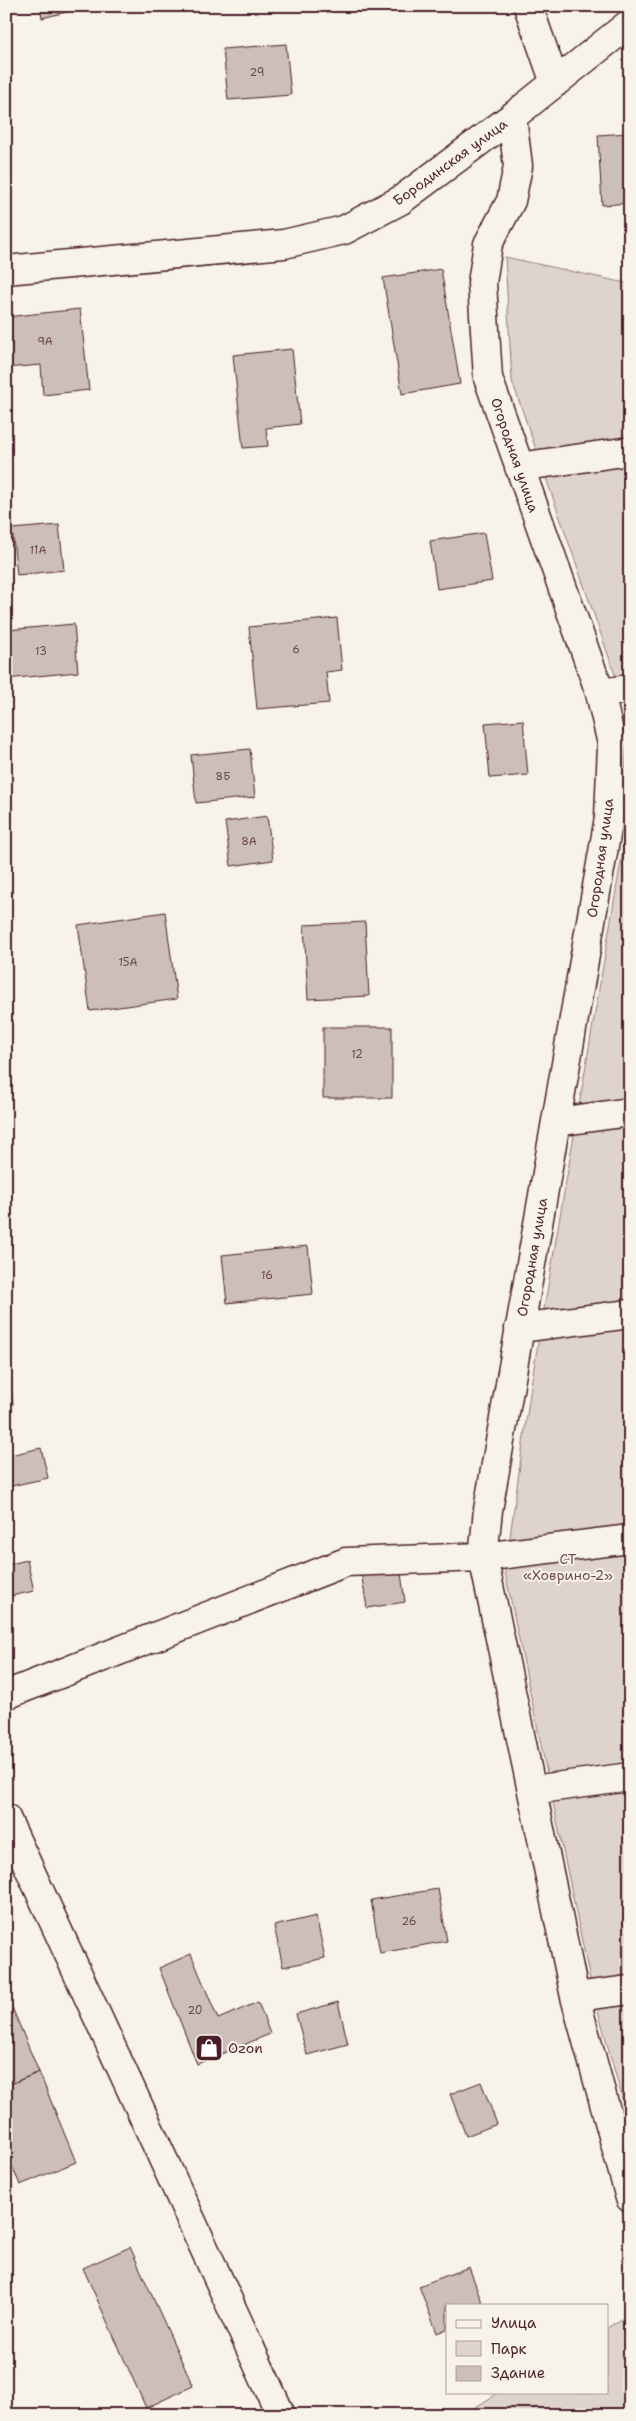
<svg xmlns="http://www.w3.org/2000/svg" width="636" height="2421" viewBox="0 0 636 2421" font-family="'Shantell Sans',sans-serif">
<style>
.green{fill:#ded4cc;stroke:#947a7c}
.building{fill:#ccbfb9;stroke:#4a1f2b}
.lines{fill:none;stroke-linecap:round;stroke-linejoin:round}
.minor-casing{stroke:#4a1f2b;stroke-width:31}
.minor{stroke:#f7f3e8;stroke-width:28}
.labels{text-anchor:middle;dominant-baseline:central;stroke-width:4;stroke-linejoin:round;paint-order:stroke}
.number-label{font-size:11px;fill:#6a474e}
.street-label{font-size:14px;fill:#4a1f2b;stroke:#f7f3e8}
.park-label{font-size:14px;fill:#6f4c53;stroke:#f7f3e8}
.poi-label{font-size:14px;fill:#4a1f2b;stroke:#f7f3e8;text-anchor:start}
</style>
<rect width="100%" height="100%" fill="#f7f3e8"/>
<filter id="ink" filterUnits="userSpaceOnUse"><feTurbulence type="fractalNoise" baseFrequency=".02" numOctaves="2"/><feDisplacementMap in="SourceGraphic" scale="10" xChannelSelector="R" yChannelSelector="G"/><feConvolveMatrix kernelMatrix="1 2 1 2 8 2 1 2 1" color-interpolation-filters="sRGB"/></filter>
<g filter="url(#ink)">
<path class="green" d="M 505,257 L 630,284 L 630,717 L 512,381 Z
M 630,809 L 630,2126 L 592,1989 L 505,1572 L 532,1379 Z
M 630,2314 L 630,2415 L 463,2415 L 500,2392 L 607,2392 L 607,2328 Z"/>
<path class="building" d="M 40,6 L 91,6 L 42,18 Z
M 286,44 L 291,95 L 228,100 L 223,49 Z
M 630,133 L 630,203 L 602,205 L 598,135 Z
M 441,269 L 460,384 L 402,394 L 383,278 Z
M 80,309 L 89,390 L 43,395 L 41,365 L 6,368 L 6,317 Z
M 292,349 L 300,424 L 266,428 L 268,446 L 243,448 L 233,355 Z
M 59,525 L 64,570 L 17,575 L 12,529 Z
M 484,533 L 492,581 L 437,589 L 430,541 Z
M 337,618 L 342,670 L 326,672 L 329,703 L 257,709 L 249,627 Z
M 74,624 L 78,672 L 6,679 L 6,630 Z
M 523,720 L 528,775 L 490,778 L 485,723 Z
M 250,749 L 255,797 L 196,803 L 191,755 Z
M 267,816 L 273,860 L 231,866 L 225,822 Z
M 165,912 L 177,999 L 90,1011 L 78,925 Z
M 365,922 L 369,996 L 308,999 L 304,925 Z
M 323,1027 L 392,1027 L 392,1098 L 323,1098 Z
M 308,1246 L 313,1294 L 227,1303 L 222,1255 Z
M 6,1332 L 13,1405 L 6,1406 Z
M 41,1448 L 48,1478 L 6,1487 L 6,1456 Z
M 27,1560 L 34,1591 L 6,1597 L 6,1565 Z
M 400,1566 L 405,1602 L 367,1608 L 361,1572 Z
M 438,1889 L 447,1941 L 380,1953 L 371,1900 Z
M 316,1916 L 325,1958 L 283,1967 L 274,1926 Z
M 191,1954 L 218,2019 L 258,2002 L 270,2034 L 197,2064 L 159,1968 Z
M 6,1993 L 39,2072 L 8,2085 L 6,2081 Z
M 338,2002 L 348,2044 L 307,2055 L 296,2014 Z
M 39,2072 L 76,2162 L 20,2185 L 6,2151 L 6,2086 Z
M 481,2082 L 497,2124 L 466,2136 L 450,2094 Z
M 130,2247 L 193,2386 L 146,2408 L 83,2268 Z
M 469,2267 L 483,2305 L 447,2305 L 447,2329 L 437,2333 L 419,2286 Z"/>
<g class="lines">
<defs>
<path id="minor" d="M 528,6 L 555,83
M 512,117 L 518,166 L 511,201 L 488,244 L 482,283 L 488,378 L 600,693 L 612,744 L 609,818 L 488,1510 L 483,1557 L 575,1997 L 630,2198
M 6,270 L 284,244 L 344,230 L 401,200 L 512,117 L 630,23
M 519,467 L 630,451
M 600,693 L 630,689
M 556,1122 L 630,1112
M 519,1328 L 630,1314
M 6,1693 L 11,1693 L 346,1562 L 483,1557 L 630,1539
M 532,1790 L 630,1777
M 6,1818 L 281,2415
M 575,1997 L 630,1990"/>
</defs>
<use href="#minor" class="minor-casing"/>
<use href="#minor" class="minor"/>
</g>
</g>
<defs>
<symbol id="shop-square" viewBox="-11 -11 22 22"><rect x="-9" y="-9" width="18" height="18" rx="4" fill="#4a1f2b" stroke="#f7f3e8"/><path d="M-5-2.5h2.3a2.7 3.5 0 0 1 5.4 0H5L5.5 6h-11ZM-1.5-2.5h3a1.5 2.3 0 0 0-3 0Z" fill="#fff"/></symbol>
</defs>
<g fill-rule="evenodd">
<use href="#shop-square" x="193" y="2032" width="32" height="32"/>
</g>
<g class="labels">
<g class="number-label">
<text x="257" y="72">29</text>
<text x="45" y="341">9А</text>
<text x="38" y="550">11А</text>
<text x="296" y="649">6</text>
<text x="41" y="651">13</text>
<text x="223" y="776">8Б</text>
<text x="249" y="841">8А</text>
<text x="128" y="962">15А</text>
<text x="357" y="1054">12</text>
<text x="267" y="1275">16</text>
<text x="409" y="1921">26</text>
<text x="195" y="2010">20</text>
</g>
<g class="street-label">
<text transform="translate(450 162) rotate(-36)">Бородинская улица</text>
<text transform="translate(515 455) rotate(71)">Огородная улица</text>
<text transform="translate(600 858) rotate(-82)">Огородная улица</text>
<text transform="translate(532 1257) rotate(-80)">Огородная улица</text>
</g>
<g class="park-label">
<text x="568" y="1559">СТ<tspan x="568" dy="16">«Ховрино-2»</tspan></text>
</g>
<g class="poi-label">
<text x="228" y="2048">Ozon</text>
</g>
</g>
<rect width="636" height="2421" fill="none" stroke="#f7f3e8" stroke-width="25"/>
<rect x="12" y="12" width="611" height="2396" fill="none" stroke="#4a1f2b" stroke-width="2" filter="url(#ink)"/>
<rect x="446" y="2304" width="162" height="90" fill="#f7f3e8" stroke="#b29e9c"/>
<rect x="456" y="2320" width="25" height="8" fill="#f7f3e8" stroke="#b29e9c"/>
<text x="491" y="2328" font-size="15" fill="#4a1f2b">Улица</text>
<rect x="456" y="2341" width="25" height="15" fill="#ded4cc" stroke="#b29e9c"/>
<text x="491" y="2354" font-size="15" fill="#4a1f2b">Парк</text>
<rect x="456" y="2366" width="25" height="15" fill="#ccbfb9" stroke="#b29e9c"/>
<text x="491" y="2378" font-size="15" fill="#4a1f2b">Здание</text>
</svg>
